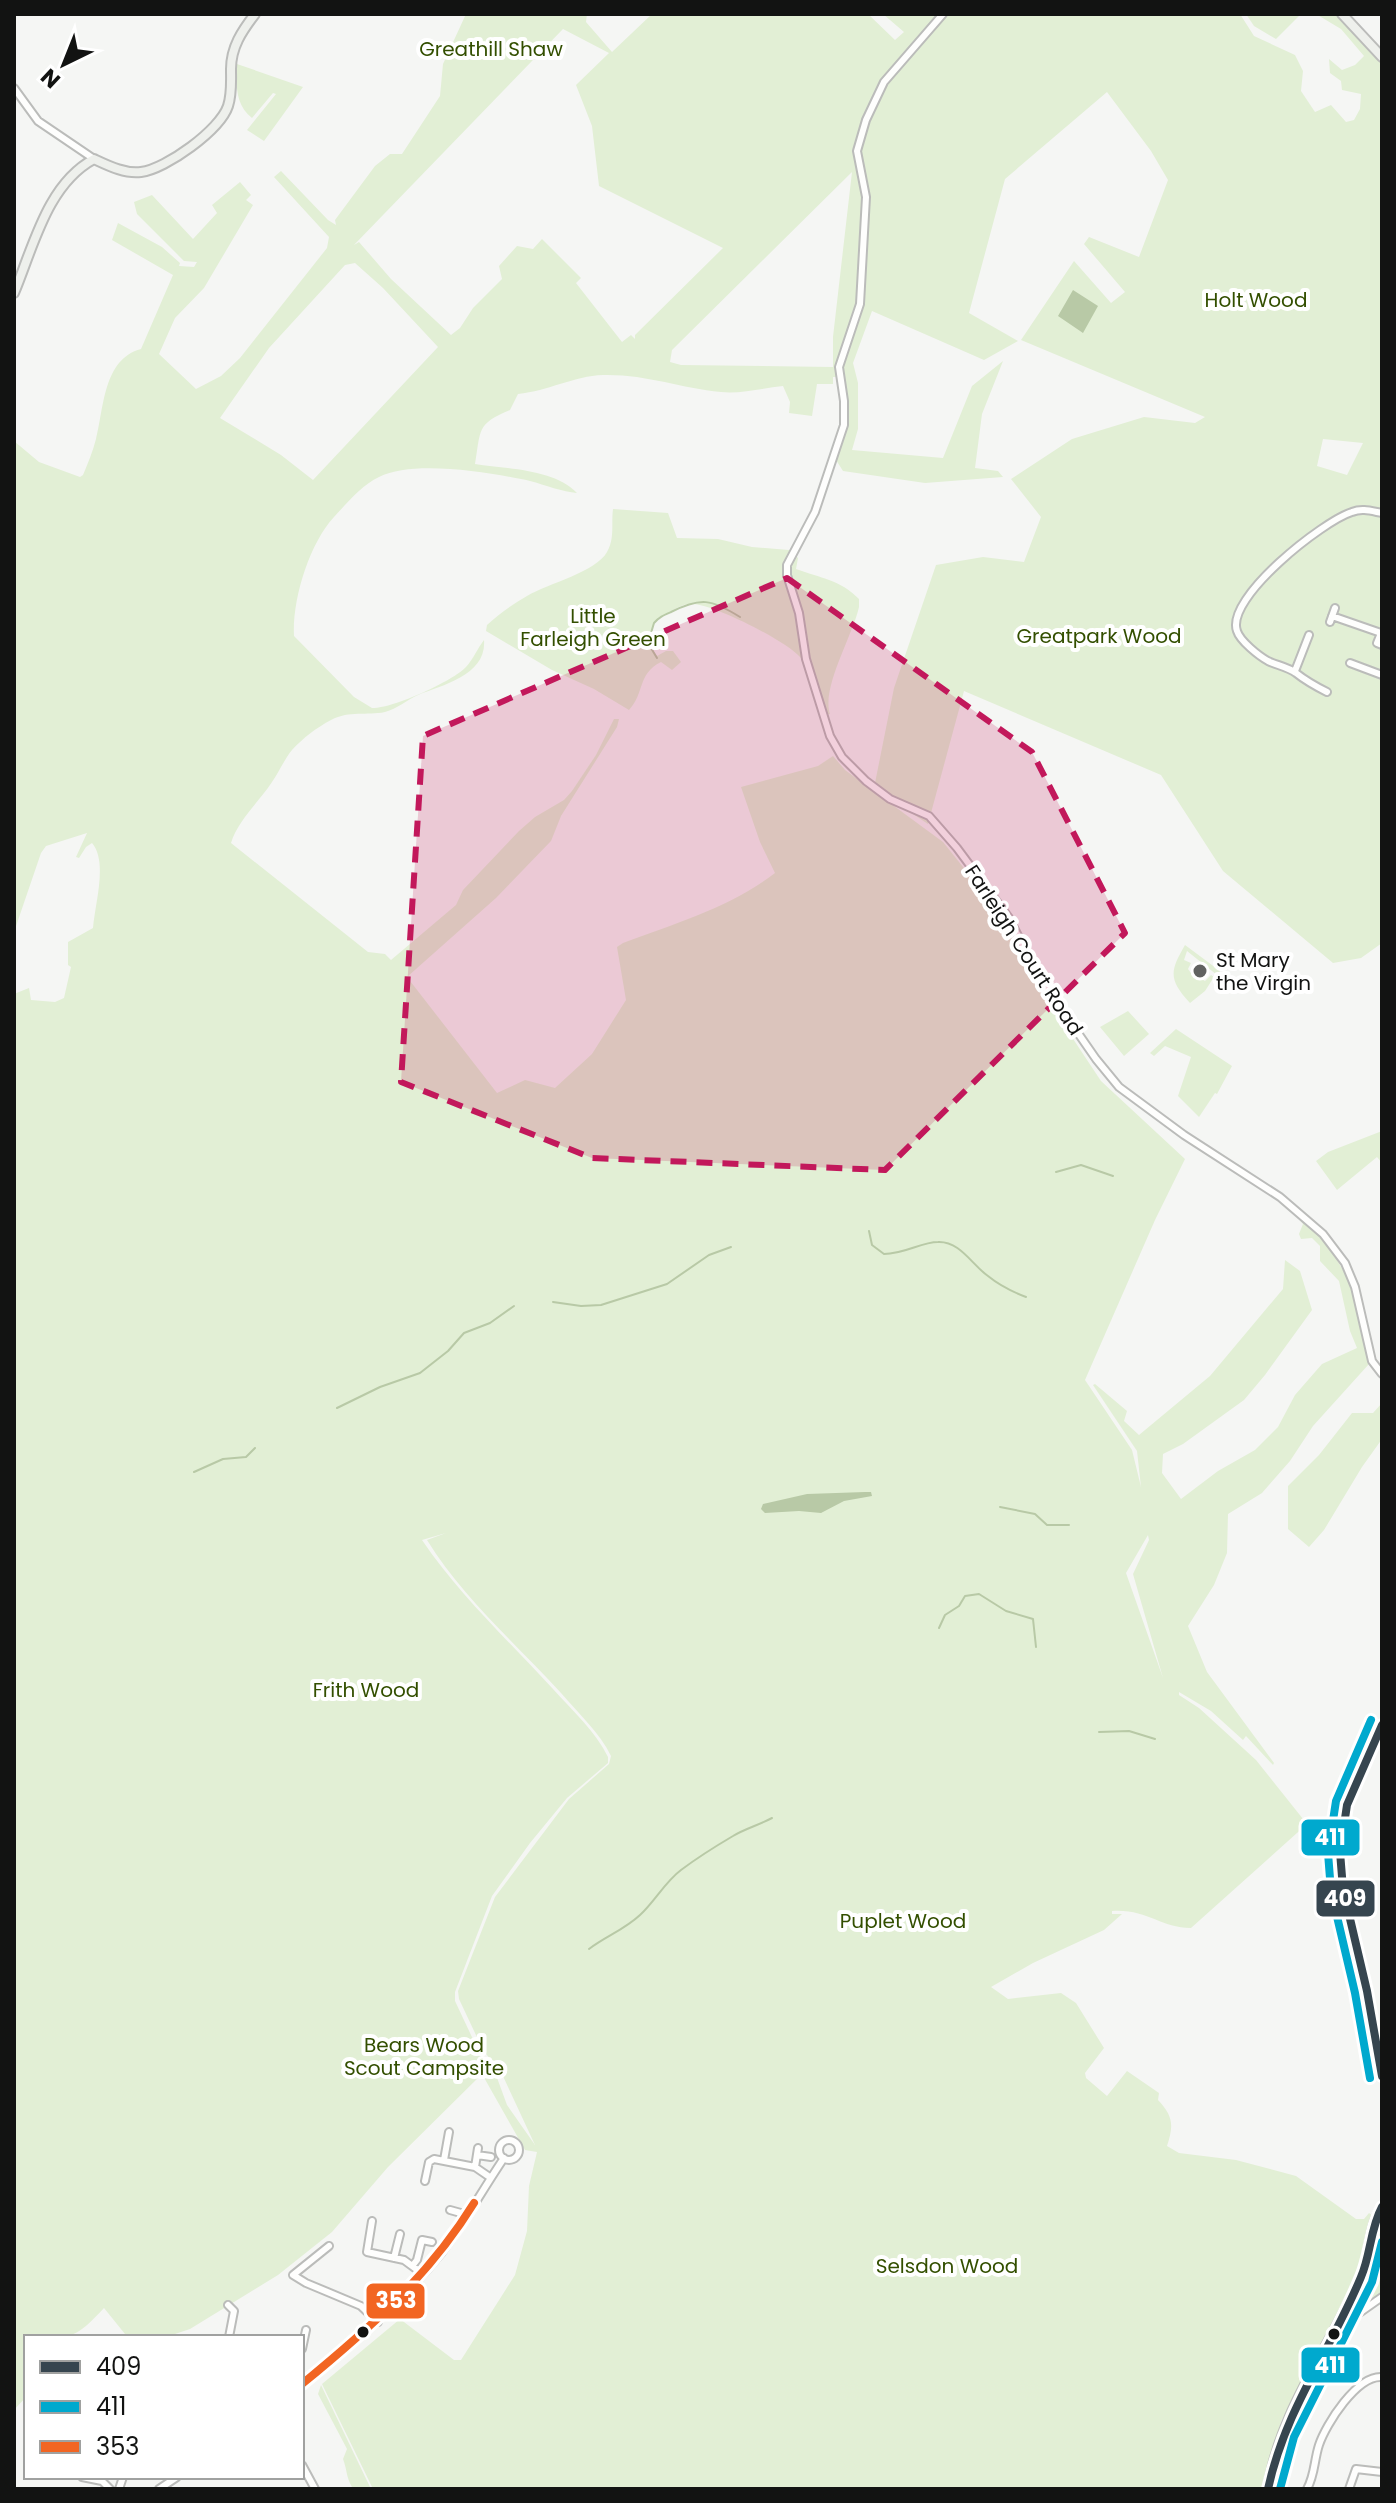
<svg xmlns="http://www.w3.org/2000/svg" width="1396" height="2503" viewBox="0 0 1396 2503" font-family="Poppins,sans-serif">
<style>
.green{fill:#e2efd5;fill-rule:evenodd}
.water{fill:#b8c9a6}
.lines{fill:none;stroke-linecap:round;stroke-linejoin:round}
.stream{stroke:#b8c9a6;stroke-width:2}
.street-casing{stroke:#bbbcba;stroke-width:10}
.secondary-casing{stroke:#bbbcba;stroke-width:12}
.street{stroke:#fefefd;stroke-width:6}
.secondary{stroke:#eef0ec;stroke-width:8}
.bus-1-casing{stroke:#fff;stroke-width:14}
.bus-2-casing{stroke:#fff;stroke-width:14}
.bus-3-casing{stroke:#fff;stroke-width:14}
.bus-1{stroke:#36454f;stroke-width:8}
.bus-2{stroke:#00a9ce;stroke-width:8}
.bus-3{stroke:#f26522;stroke-width:8}
.marked{fill:#c2185b;fill-opacity:0.2;stroke:#c2185b;stroke-width:6;stroke-dasharray:16 10;stroke-linejoin:round}
.poi-dot{fill:#616261;stroke:#fff;stroke-width:3}
.bus-dot{fill:#121312;stroke:#fff;stroke-width:3}
.labels{text-anchor:middle;dominant-baseline:central;stroke-width:8;stroke-linejoin:round;paint-order:stroke}
.park-label{font-size:20px;fill:#334f00;stroke:#fff}
.street-label{font-size:20px;fill:#121312;stroke:#fff}
.poi-label{font-size:20px;fill:#121312;stroke:#fff;text-anchor:start}
.line-badge{stroke:#fff;stroke-width:3}
.badge-label{font-size:22px;text-anchor:middle;font-weight:bold;fill:#fff}
</style>
<rect width="100%" height="100%" fill="#f5f6f4"/>
<path class="green" d="M 466,14 L 587,14 L 586,22 L 612,52 L 652,14 L 868,14 L 895,40 L 904,32 L 883,14 L 1240,14 L 1254,36 L 1295,55 L 1303,71 L 1301,91 L 1315,112 L 1331,105 L 1346,122 L 1354,120 L 1360,109 L 1361,94 L 1342,90 L 1341,81 L 1330,73 L 1329,59 L 1342,70 L 1355,65 L 1364,56 L 1341,29 L 1316,14 L 1338,14 L 1382,61 L 1382,943 L 1361,958 L 1333,963 L 1223,871 L 1161,775 L 964,691 L 928,824 L 874,788 L 894,688 L 936,565 L 983,557 L 1024,562 L 1041,517 L 1011,479 L 1072,439 L 1144,417 L 1195,423 L 1205,417 L 1021,340 L 1074,261 L 1111,303 L 1125,292 L 1084,244 L 1089,237 L 1139,257 L 1168,180 L 1151,151 L 1107,92 L 1005,179 L 969,313 L 1018,341 L 984,360 L 872,311 L 853,363 L 858,383 L 858,429 L 852,450 L 943,458 L 972,386 L 1003,361 L 982,414 L 975,468 L 998,471 L 1003,477 L 925,483 L 843,471 L 836,460 C 848,432 850,406 843,377 L 833,377 L 833,384 L 817,384 L 812,416 L 789,413 L 790,402 L 783,386 C 763,388 741,394 721,392 C 680,388 646,374 603,375 C 574,376 548,391 518,394 L 510,410 C 476,424 481,430 475,464 C 507,469 554,469 577,493 C 563,492 545,485 530,481 C 493,473 414,459 379,477 C 362,485 347,503 334,517 C 309,544 292,600 294,636 L 354,697 L 372,708 C 392,709 453,681 466,667 C 474,658 477,649 484,640 C 487,675 443,685 418,695 C 407,700 397,709 385,712 C 366,716 350,710 331,720 C 316,728 303,738 292,750 C 284,760 279,772 272,782 C 259,802 238,820 231,843 L 368,952 L 385,954 L 391,960 L 456,905 L 463,890 L 519,831 L 535,817 L 564,800 L 572,791 L 596,755 L 614,719 L 619,719 L 617,727 L 561,816 L 551,841 L 496,898 L 407,977 L 497,1093 L 525,1080 L 555,1088 L 592,1054 L 626,1000 L 617,947 L 623,943 C 674,924 731,907 775,873 L 760,842 L 741,787 L 818,766 L 833,756 L 845,770 L 943,842 L 987,897 L 1010,930 L 1030,974 L 1101,1081 L 1185,1159 L 1155,1220 L 1085,1380 L 1132,1450 L 1141,1487 L 1137,1451 L 1093,1385 L 1095,1384 L 1127,1411 L 1124,1421 L 1139,1435 L 1210,1376 L 1283,1289 L 1285,1260 L 1300,1271 L 1312,1310 L 1265,1375 L 1244,1400 L 1183,1444 L 1163,1454 L 1162,1473 L 1181,1499 L 1218,1471 L 1255,1450 L 1278,1427 L 1295,1395 L 1322,1364 L 1357,1348 L 1350,1331 L 1339,1281 L 1320,1261 L 1320,1246 L 1312,1238 L 1301,1239 L 1299,1234 L 1303,1224 L 1298,1218 L 1300,1215 C 1348,1262 1359,1298 1369,1364 L 1313,1426 L 1290,1461 L 1262,1493 L 1228,1514 L 1227,1553 L 1214,1585 L 1188,1626 L 1207,1672 L 1274,1763 L 1273,1765 L 1246,1736 L 1243,1740 L 1211,1711 L 1179,1692 L 1179,1695 L 1199,1708 L 1256,1760 L 1307,1824 L 1191,1928 C 1160,1928 1148,1909 1112,1911 L 1112,1914 L 1122,1914 L 1104,1930 L 1033,1963 L 991,1987 L 1008,1999 L 1061,1993 L 1076,2003 L 1104,2048 L 1085,2073 L 1086,2078 L 1107,2096 L 1127,2071 L 1159,2093 L 1158,2100 C 1173,2116 1174,2125 1167,2146 L 1179,2153 L 1236,2160 L 1296,2176 L 1356,2219 L 1364,2219 L 1369,2213 L 1373,2216 L 1360,2271 L 1335,2327 L 1281,2421 L 1263,2489 L 373,2489 L 322,2384 L 400,2319 L 454,2360 L 461,2360 L 515,2275 L 527,2231 L 529,2186 L 537,2152 L 525,2150 L 482,2074 L 388,2167 L 332,2232 L 278,2275 L 190,2329 L 166,2337 L 130,2337 L 125,2334 L 104,2308 C 72,2342 72,2337 26,2337 L 26,2397 L 14,2410 L 14,994 L 29,988 L 31,1000 L 55,1002 L 64,998 L 71,967 L 68,965 L 68,942 L 93,928 C 95,903 108,862 92,843 L 86,847 L 79,858 L 76,857 L 87,833 L 46,846 L 41,853 L 14,932 L 14,441 L 39,462 L 80,477 L 83,475 C 88,463 93,451 96,439 C 104,409 103,359 141,349 L 173,275 L 112,240 L 118,223 L 162,247 L 180,263 L 179,266 L 194,267 L 197,262 L 184,261 L 137,214 L 134,202 L 152,195 L 193,239 L 217,213 L 212,205 L 240,182 L 251,195 L 246,200 L 253,205 L 204,288 L 175,318 L 159,354 L 196,389 L 221,376 L 240,358 L 327,248 L 329,237 L 274,177 L 281,171 L 328,220 L 336,225 L 335,220 L 375,166 L 390,154 L 402,154 L 440,96 L 443,64 ZM 563,29 L 609,53 L 576,85 L 592,126 L 599,186 L 723,248 L 635,335 L 635,339 L 631,335 L 622,342 L 576,283 L 581,278 L 542,239 L 533,249 L 517,246 L 499,266 L 502,279 L 473,308 L 460,328 L 451,335 L 391,279 L 359,242 L 354,245 ZM 852,172 L 833,337 L 833,367 L 681,365 L 670,362 L 672,350 ZM 355,263 L 383,288 L 438,347 L 313,480 L 281,455 L 220,418 L 269,348 L 345,265 ZM 1323,439 L 1363,443 L 1347,475 L 1317,466 ZM 446,1533 L 427,1540 C 463,1598 515,1643 561,1693 C 578,1713 600,1733 611,1756 L 609,1764 L 569,1799 L 495,1897 L 458,1991 L 459,1999 L 483,2050 L 502,2074 L 535,2145 L 507,2105 L 496,2075 L 479,2052 L 455,2001 L 455,1992 L 492,1896 L 530,1843 L 567,1798 L 608,1763 L 608,1757 C 596,1732 572,1710 553,1689 C 508,1640 460,1596 422,1540 ZM 1148,1535 L 1149,1540 L 1133,1574 L 1163,1678 L 1126,1573 Z
M 1246,14 L 1301,14 L 1276,39 L 1254,26 Z
M 237,64 L 303,87 L 264,141 L 247,130 L 276,94 L 273,93 L 252,118 C 235,105 236,84 237,64 Z
M 613,509 L 668,513 L 677,538 L 718,539 L 752,547 L 789,550 L 798,558 L 796,569 C 820,578 841,580 859,599 L 859,607 C 853,635 821,688 830,714 L 822,716 C 817,697 813,672 800,657 C 786,641 707,600 688,604 C 677,606 663,616 654,622 C 650,636 647,644 657,656 L 666,651 L 673,651 L 681,662 L 672,670 L 661,662 C 637,674 645,693 629,710 L 594,689 L 552,670 L 486,631 L 487,625 C 499,614 513,604 527,596 C 549,583 596,572 607,552 C 615,538 611,524 613,509 Z
M 1185,945 L 1220,971 L 1217,975 L 1187,951 L 1184,960 L 1191,963 L 1188,969 L 1191,973 L 1205,981 L 1211,975 L 1214,977 L 1205,991 L 1190,1003 C 1168,979 1170,971 1185,945 Z
M 1128,1011 L 1149,1034 L 1124,1056 L 1100,1027 Z
M 1176,1029 L 1232,1066 L 1217,1094 L 1215,1093 L 1199,1117 L 1178,1096 L 1191,1057 L 1165,1046 L 1154,1056 L 1150,1053 Z
M 1382,1131 L 1382,1163 L 1377,1157 L 1337,1190 L 1316,1161 L 1328,1152 Z
M 1382,1403 L 1382,1439 L 1362,1467 L 1324,1530 L 1309,1547 L 1288,1529 L 1288,1486 L 1319,1455 L 1352,1413 L 1373,1413 Z
M 1382,2212 L 1382,2294 L 1345,2320 L 1371,2263 L 1377,2222 Z
M 321,2385 L 371,2489 L 352,2487 C 346,2477 347,2469 343,2459 L 347,2449 L 318,2394 Z"/>
<path class="water" d="M 1073,290 L 1098,306 L 1083,333 L 1058,316 Z
M 865,1492 L 871,1492 L 872,1496 L 844,1501 L 821,1513 L 799,1511 L 765,1513 L 761,1509 L 763,1504 L 807,1494 Z"/>
<g class="lines">
<path class="stream" d="M 657,658 L 648,643 L 654,623 C 659,617 664,615 671,612 C 701,597 711,599 740,617
M 1056,1172 L 1081,1165 L 1113,1176
M 869,1231 L 872,1245 L 884,1254 C 905,1254 921,1242 938,1242 C 960,1241 972,1265 988,1276 C 999,1285 1013,1292 1026,1297
M 553,1302 L 581,1306 L 601,1305 L 667,1284 L 709,1255 L 731,1247
M 337,1408 L 380,1387 L 420,1373 L 448,1351 L 464,1333 L 490,1323 L 514,1306
M 194,1472 L 223,1459 L 246,1457 L 255,1448
M 1000,1507 L 1035,1514 L 1047,1525 L 1069,1525
M 939,1628 L 945,1615 L 959,1606 L 965,1596 L 979,1594 L 1006,1611 L 1033,1619 L 1036,1647
M 1099,1732 L 1129,1731 L 1155,1739
M 589,1949 C 606,1936 624,1930 640,1915 C 655,1901 665,1882 681,1870 C 697,1858 716,1846 733,1836 C 744,1829 759,1825 772,1818"/>
<defs>
<path id="street" d="M 943,14 L 884,82 L 866,120 L 857,151 L 866,197 L 860,304 L 839,367 L 844,401 L 844,425 L 815,512 L 787,565 L 787,575 L 799,613 L 806,659 L 830,736 L 842,757 L 866,781 L 890,799 L 929,816 L 957,848 L 1009,918 L 1039,977 L 1096,1059 L 1119,1087 L 1184,1135 L 1280,1197 L 1323,1234 L 1345,1263 L 1355,1287 L 1372,1361 L 1382,1374
M 14,88 L 38,121 L 94,159
M 1332,616 L 1381,633 L 1377,643 L 1382,645
M 1330,622 L 1335,608
M 1350,663 L 1382,675
M 1295,671 L 1309,635
M 1327,692 C 1315,686 1306,681 1296,673 C 1288,667 1276,665 1268,661 C 1259,656 1240,641 1237,631 C 1225,598 1323,521 1352,512 C 1362,508 1371,511 1382,513
M499 2150a10 10 0 1 1 20 0a10 10 0 1 1-20 0Z
M 477,2155 L 491,2157
M 444,2160 L 449,2132
M 475,2167 L 478,2148
M 425,2181 L 429,2162 L 434,2159 L 475,2167 L 491,2178
M 450,2210 L 468,2215
M 372,2221 L 367,2252 L 404,2260 L 423,2274
M 329,2246 L 293,2275 L 306,2283 L 361,2306 L 378,2322
M 394,2258 L 400,2234
M 413,2265 L 417,2260 L 422,2240 L 432,2242
M 228,2305 L 234,2311 L 229,2337
M 1338,2328 L 1382,2297
M 302,2349 L 306,2330
M 302,2384 C 352,2343 401,2303 442,2252 C 465,2222 483,2189 504,2158
M 302,2465 L 315,2489
M 82,2477 L 102,2481 L 110,2489
M 119,2489 L 123,2477
M 159,2489 L 177,2477
M 1307,2489 C 1315,2475 1314,2460 1319,2445 C 1326,2424 1357,2375 1382,2377
M 1349,2489 L 1356,2469 L 1382,2472"/>
<path id="secondary" d="M 1342,14 L 1382,57
M 14,293 C 33,248 47,184 94,159 C 109,166 125,174 141,172 C 166,169 220,130 228,106 C 232,94 231,82 231,69 C 231,47 242,31 255,14
M 1382,1725 C 1367,1760 1346,1795 1341,1834 C 1334,1883 1354,1931 1364,1979 C 1371,2011 1376,2044 1382,2076
M 1268,2489 C 1280,2411 1330,2348 1361,2277 C 1371,2254 1368,2228 1382,2207"/>
</defs>
<use href="#street" class="street-casing"/>
<use href="#secondary" class="secondary-casing"/>
<use href="#street" class="street"/>
<use href="#secondary" class="secondary"/>
<defs>
<path id="bus-1" d="M 1382,1725 L 1347,1805 L 1340,1852 L 1343,1889 L 1367,1991 L 1382,2076
M 1268,2489 C 1286,2407 1330,2352 1361,2277 C 1371,2254 1370,2229 1382,2207"/>
<path id="bus-2" d="M 1370,2078 L 1355,1993 L 1331,1891 L 1328,1853 L 1336,1801 L 1371,1720
M 1280,2489 L 1294,2437 L 1372,2282 L 1382,2242"/>
<path id="bus-3" d="M 302,2384 C 368,2330 429,2276 474,2203"/>
</defs>
<use href="#bus-1" class="bus-1-casing"/>
<use href="#bus-2" class="bus-2-casing"/>
<use href="#bus-3" class="bus-3-casing"/>
<use href="#bus-1" class="bus-1"/>
<use href="#bus-2" class="bus-2"/>
<use href="#bus-3" class="bus-3"/>
</g>
<path class="marked" d="M 787,578 L 1032,752 L 1125,933 L 885,1170 L 592,1158 L 401,1082 L 423,736 Z"/>
<circle class="poi-dot" cx="1200" cy="971" r="8"/>
<g class="bus-dot">
<circle cx="363" cy="2332" r="7"/>
<circle cx="1334" cy="2334" r="7"/>
</g>
<g class="labels">
<g class="park-label">
<text x="491" y="49">Greathill Shaw</text>
<text x="1256" y="300">Holt Wood</text>
<text x="593" y="616">Little<tspan x="593" dy="23">Farleigh Green</tspan></text>
<text x="1099" y="636">Greatpark Wood</text>
<text x="366" y="1690">Frith Wood</text>
<text x="903" y="1921">Puplet Wood</text>
<text x="424" y="2045">Bears Wood<tspan x="424" dy="23">Scout Campsite</tspan></text>
<text x="947" y="2266">Selsdon Wood</text>
</g>
<g class="street-label">
<text transform="translate(1024 950) rotate(57)">Farleigh Court Road</text>
</g>
<g class="poi-label">
<text x="1216" y="960">St Mary<tspan x="1216" dy="23">the Virgin</tspan></text>
</g>
</g>
<g class="line-badge">
<rect x="1300" y="1818" width="61" height="39" rx="8" fill="#00a9ce"/>
<rect x="1315" y="1879" width="61" height="39" rx="8" fill="#36454f"/>
<rect x="365" y="2282" width="61" height="38" rx="8" fill="#f26522"/>
<rect x="1300" y="2346" width="61" height="38" rx="8" fill="#00a9ce"/>
</g>
<g class="badge-label">
<text x="1330" y="1845">411</text>
<text x="1345" y="1906">409</text>
<text x="396" y="2308">353</text>
<text x="1330" y="2373">411</text>
</g>
<rect width="1396" height="2503" fill="none" stroke="#121312" stroke-width="32"/>
<rect x="24" y="2335" width="280" height="144" fill="#ffffff" stroke="#a0a1a0" stroke-width="2"/>
<rect x="40" y="2361" width="40" height="12" fill="#36454f" stroke="#a0a1a0" stroke-width="2"/>
<text x="96" y="2375" font-size="24" fill="#121312">409</text>
<rect x="40" y="2401" width="40" height="12" fill="#00a9ce" stroke="#a0a1a0" stroke-width="2"/>
<text x="96" y="2415" font-size="24" fill="#121312">411</text>
<rect x="40" y="2441" width="40" height="12" fill="#f26522" stroke="#a0a1a0" stroke-width="2"/>
<text x="96" y="2455" font-size="24" fill="#121312">353</text>
<g transform="translate(64 64) rotate(223)" stroke="#ffffff" stroke-width="6" paint-order="stroke">
<path d="M0-6L14 30L0 20L-14 30Z" fill="#121312"/>
<text y="-12" font-size="22" font-weight="bold" text-anchor="middle" fill="#121312">N</text>
</g>
</svg>
